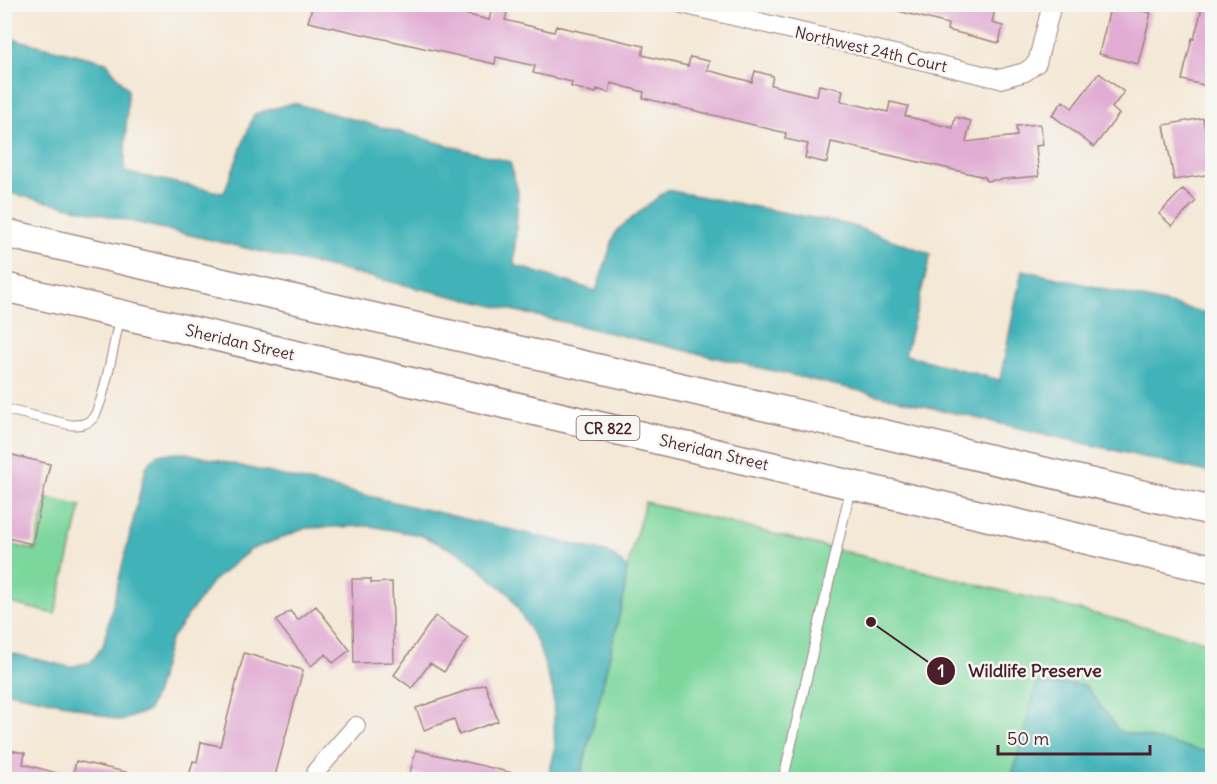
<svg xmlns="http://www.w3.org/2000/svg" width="1217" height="784" viewBox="0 0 1217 784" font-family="Delius,sans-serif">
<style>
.green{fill:#7dd79d;stroke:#647b64;stroke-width:1.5}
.water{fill:#41b2b8;stroke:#466872;stroke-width:1.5}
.building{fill:#e1acd3}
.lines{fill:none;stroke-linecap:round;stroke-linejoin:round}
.lane-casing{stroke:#9f8480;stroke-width:11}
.street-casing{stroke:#9f8480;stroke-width:20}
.primary-casing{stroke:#9f8480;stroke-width:31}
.lane{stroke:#fff;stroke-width:9}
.street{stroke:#fff;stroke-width:18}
.primary{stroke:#fff;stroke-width:28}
.labels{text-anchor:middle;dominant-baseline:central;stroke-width:5;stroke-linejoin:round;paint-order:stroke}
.shield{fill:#f6f6f2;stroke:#7e6067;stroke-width:1.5}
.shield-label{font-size:15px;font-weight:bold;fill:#4a1f2b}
.street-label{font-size:16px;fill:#4a1f2b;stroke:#f6f6f2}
.leader{fill:none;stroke:#4a1f2b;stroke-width:2}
.callout-dot{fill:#4a1f2b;stroke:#f6f6f2;stroke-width:2}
.mark-label{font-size:18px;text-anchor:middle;font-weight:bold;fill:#fff}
.callout-label{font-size:18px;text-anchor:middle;font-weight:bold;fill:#4a1f2b;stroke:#f6f6f2;stroke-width:5;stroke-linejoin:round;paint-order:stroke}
</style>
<rect width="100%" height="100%" fill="#f6f6f2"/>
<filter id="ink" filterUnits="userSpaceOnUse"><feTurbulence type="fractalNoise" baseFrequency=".0167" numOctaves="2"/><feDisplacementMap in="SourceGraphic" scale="12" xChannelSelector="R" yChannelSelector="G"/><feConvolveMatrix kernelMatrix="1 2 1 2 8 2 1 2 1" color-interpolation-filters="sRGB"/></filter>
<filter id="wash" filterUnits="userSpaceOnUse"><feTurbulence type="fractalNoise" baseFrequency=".008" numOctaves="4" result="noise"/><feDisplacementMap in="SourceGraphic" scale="24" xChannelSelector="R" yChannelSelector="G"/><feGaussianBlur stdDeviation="1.35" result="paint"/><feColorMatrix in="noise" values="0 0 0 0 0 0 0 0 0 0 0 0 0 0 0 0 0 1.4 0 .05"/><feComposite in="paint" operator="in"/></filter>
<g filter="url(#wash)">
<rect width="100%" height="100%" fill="#f4e8d6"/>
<path class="green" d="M 47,498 L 81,506 L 55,614 L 5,602 L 5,543 L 35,550 Z
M 645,502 L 1212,643 L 1212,779 L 580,780 L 623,600 L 627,568 Z"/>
<path class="water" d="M 5,37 L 106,62 L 128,90 L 124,172 L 224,193 L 254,114 L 293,103 L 510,162 L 518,192 L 514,265 L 596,291 L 616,231 L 667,190 L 850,225 L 931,254 L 905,355 L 1000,380 L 1022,270 L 1212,314 L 1212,473 L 5,192 Z
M 186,453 L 610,553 L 627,568 L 623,600 L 580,779 L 548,779 L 555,750 L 553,691 L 538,644 L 510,595 L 462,554 L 420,535 L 370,526 L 306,528 L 250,550 L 212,582 L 170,640 L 156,692 L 148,711 L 121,721 L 66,704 L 5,691 L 5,652 L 70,667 L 91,662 L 103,646 L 146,467 L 158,454 Z
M 1037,683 L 1085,685 L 1119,731 L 1212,753 L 1212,779 L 1011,779 Z"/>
<g id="blocks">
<path class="building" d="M 313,4 L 444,4 L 443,9 L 489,20 L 492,9 L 507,13 L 505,20 L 554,32 L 556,26 L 644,46 L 642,55 L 688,66 L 690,57 L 709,61 L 707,70 L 752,82 L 755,71 L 773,76 L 771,85 L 817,96 L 819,85 L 843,90 L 841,101 L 888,112 L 890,102 L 908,106 L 905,116 L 953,128 L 955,117 L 971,121 L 966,142 L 1017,136 L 1016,126 L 1040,124 L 1043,145 L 1036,146 L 1039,176 L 986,181 L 985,177 L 831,142 L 827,163 L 805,158 L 808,144 L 785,139 L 786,133 L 643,98 L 644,92 L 611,83 L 609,93 L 597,89 L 596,93 L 571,87 L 572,82 L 533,73 L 535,66 L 496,57 L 495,64 L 308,22 Z
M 895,4 L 996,4 L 992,23 L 1003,26 L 999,43 L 947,30 L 948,24 L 894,10 Z
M 1111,4 L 1151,13 L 1138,64 L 1099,54 Z
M 1203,4 L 1212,4 L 1212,87 L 1182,80 L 1192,38 L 1194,39 Z
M 1099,73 L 1124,92 L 1112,108 L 1119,114 L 1094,147 L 1052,115 L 1063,101 L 1072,108 Z
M 1203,118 L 1212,174 L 1174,180 L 1164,125 Z
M 1183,189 L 1196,201 L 1172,226 L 1159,214 Z
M 4,453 L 50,464 L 32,544 L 4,537 Z
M 352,579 L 371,579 L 371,583 L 392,582 L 394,662 L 354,663 Z
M 316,606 L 350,650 L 333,663 L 326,654 L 311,666 L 276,621 L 290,611 L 298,620 Z
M 435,616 L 468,638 L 444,672 L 430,663 L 412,688 L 394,675 Z
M 244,653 L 303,670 L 274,780 L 188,780 L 193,761 L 197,762 L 201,742 L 220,746 Z
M 485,684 L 498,721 L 459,735 L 454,719 L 424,730 L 416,708 Z
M 4,749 L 25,753 L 23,764 L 61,774 L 60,780 L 4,780 Z
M 416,750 L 513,773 L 512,780 L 430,780 L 430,777 L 410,773 Z
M 76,761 L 126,772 L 125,780 L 72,780 Z"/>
</g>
</g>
<g filter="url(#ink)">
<use href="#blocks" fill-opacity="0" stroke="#9f8480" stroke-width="1.5"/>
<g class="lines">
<defs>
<path id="lane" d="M 4,409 L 71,425 C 79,425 87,425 93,418 C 104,405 115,337 120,316
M 783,780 L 851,487"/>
<path id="street" d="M 682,4 L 1000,79 L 1025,72 L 1037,63 L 1052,4
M 314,780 L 317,770 L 356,726"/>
<path id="primary" d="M 4,233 L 789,412 L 1212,511
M 4,287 L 1212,569"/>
</defs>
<use href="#lane" class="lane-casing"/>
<use href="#street" class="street-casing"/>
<use href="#primary" class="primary-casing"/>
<use href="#lane" class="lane"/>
<use href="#street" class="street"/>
<use href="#primary" class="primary"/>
</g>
</g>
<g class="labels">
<rect class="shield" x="576.5" y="416" width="63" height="24" rx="4.5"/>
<g class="shield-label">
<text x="608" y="428">CR 822</text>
</g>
<g class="street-label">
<text transform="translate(871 49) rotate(13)">Northwest 24th Court</text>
<text transform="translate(240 342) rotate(13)">Sheridan Street</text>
<text transform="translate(714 452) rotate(13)">Sheridan Street</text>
</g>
</g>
<path class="leader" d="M871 622L941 671"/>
<g class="callout-dot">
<circle cx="871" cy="622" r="6"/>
<circle cx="941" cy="671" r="15"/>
</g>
<g class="mark-label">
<text x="941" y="677">1</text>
</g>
<g class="callout-label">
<text x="1035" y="677">Wildlife Preserve</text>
</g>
<rect width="1217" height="784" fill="none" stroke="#f6f6f2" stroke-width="24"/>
<path d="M998 745v9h152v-9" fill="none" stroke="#4a1f2b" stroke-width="3"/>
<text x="1007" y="745" font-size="18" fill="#4a1f2b" stroke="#f6f6f2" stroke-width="4.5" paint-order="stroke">50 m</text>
</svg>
